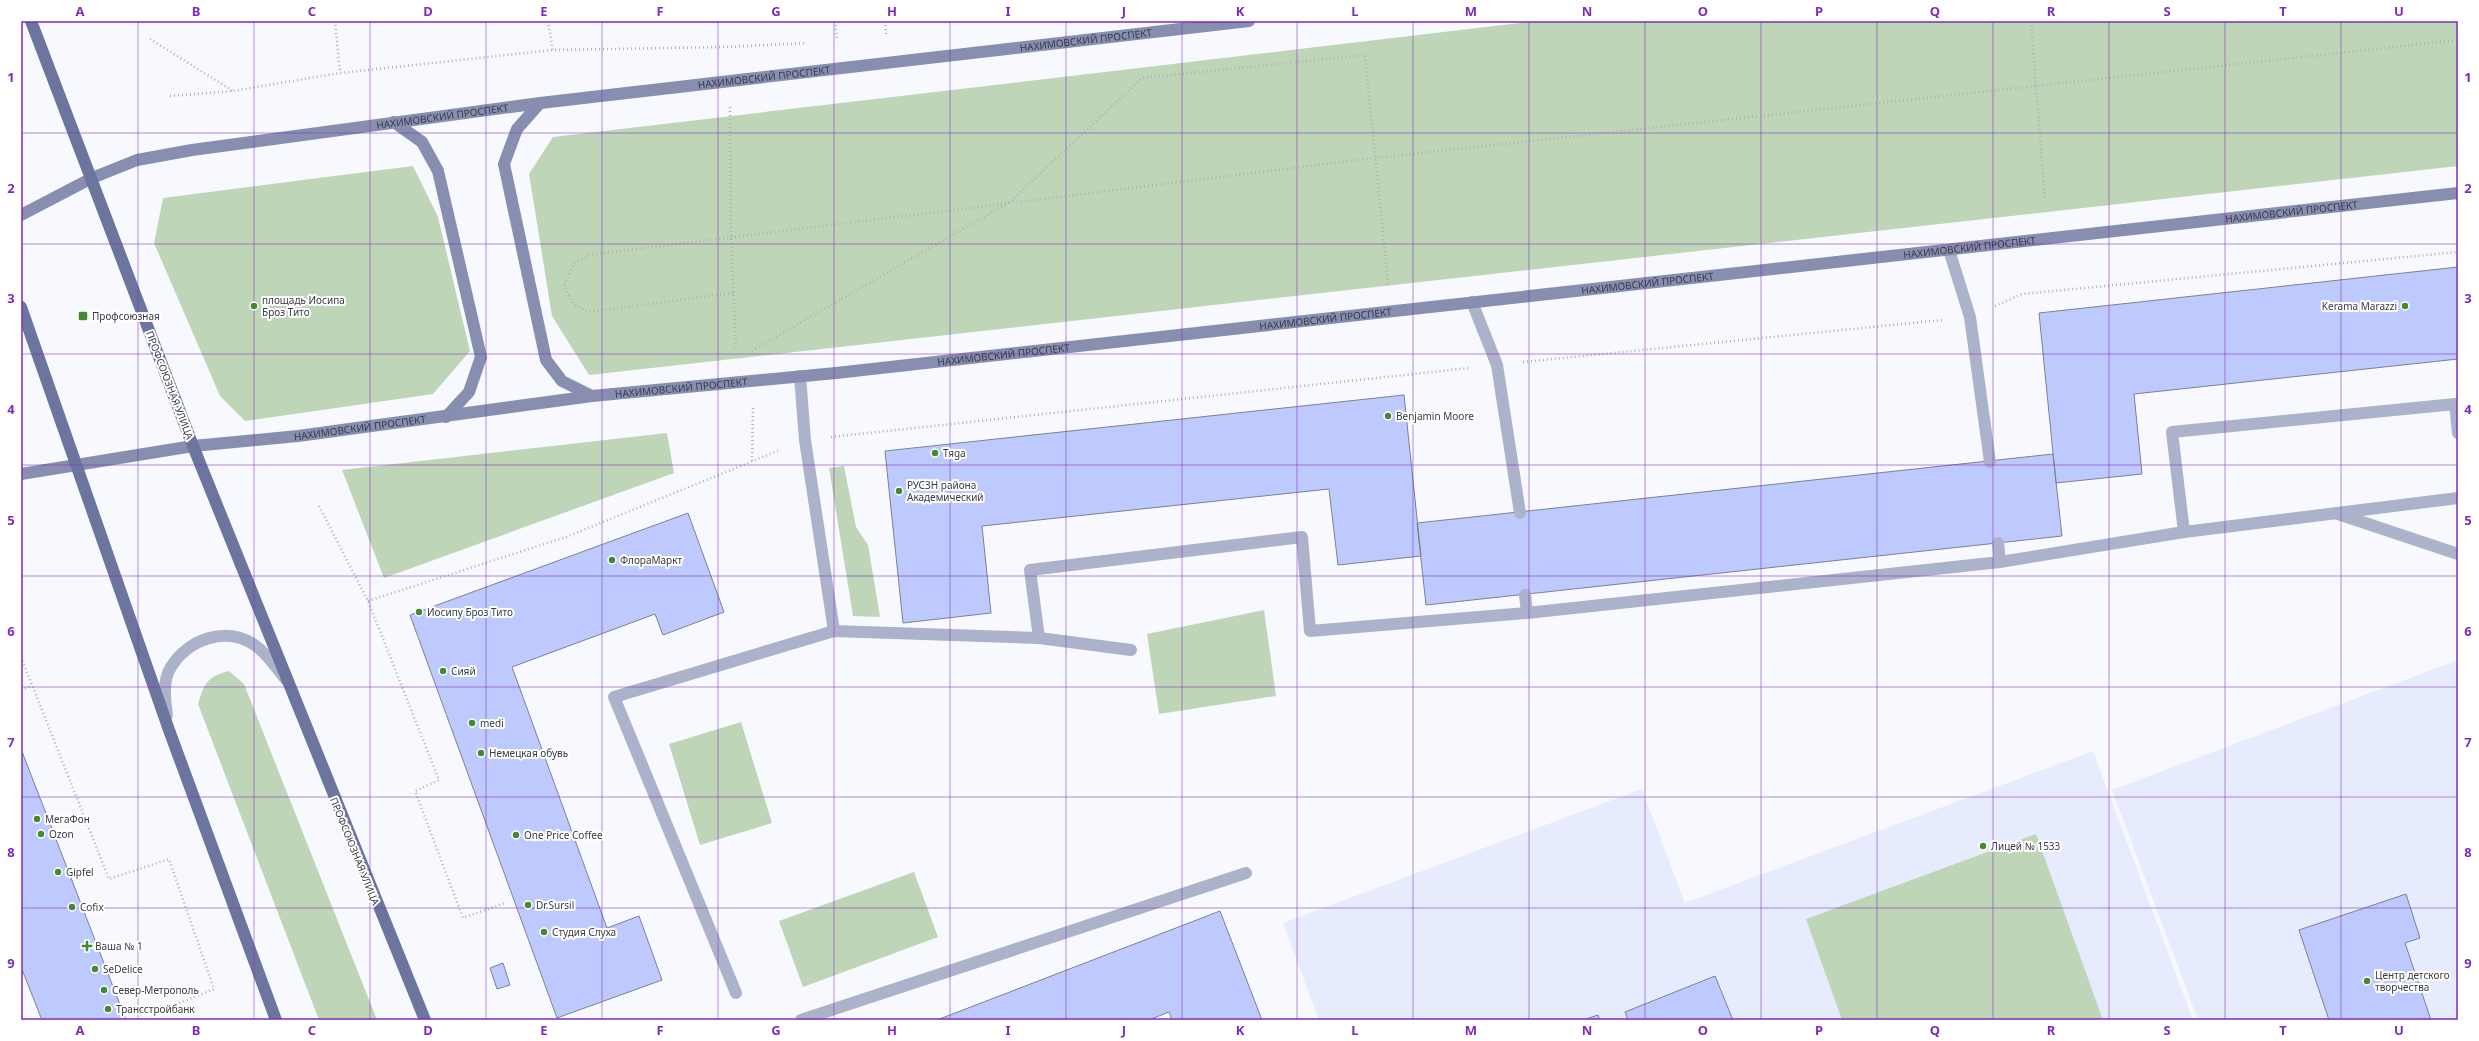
<svg xmlns="http://www.w3.org/2000/svg" width="2479" height="1041" viewBox="0 0 2479 1041" font-family="'Noto Sans',sans-serif">
<style>
.built{fill:#e7ebfe}
.green{fill:#bed5b8}
.building{fill:#becafe;stroke:#7b8095}
.lines{fill:none;stroke-linecap:round;stroke-linejoin:round}
.path{stroke:#afb1b8;stroke-width:2.5;stroke-dasharray:1 3;stroke-linecap:butt}
.lane{stroke:#acb2c9;stroke-width:12}
.street{stroke:#acb2c9;stroke-width:12}
.secondary{stroke:#878eb0;stroke-width:12}
.primary{stroke:#6c759e;stroke-width:12}
.grid{fill:none;stroke:#7b2cbf;stroke-width:1;stroke-opacity:0.55}
.poi-dot{fill:#45892e;stroke:#fff;stroke-width:1.5}
.labels{text-anchor:middle;dominant-baseline:central;stroke-width:4;stroke-linejoin:round;paint-order:stroke}
.street-label{font-size:10px;fill:#383a44;stroke:#fff}
.poi-label{font-size:10px;fill:#383a44;stroke:#fff;text-anchor:start}
.neatline{fill:none;stroke:#7b2cbf;stroke-width:1.5}
.grid-label{font-size:13px;text-anchor:middle;font-weight:bold;fill:#7b2cbf}
</style>
<rect width="100%" height="100%" fill="#f8f9fe"/>
<path class="built" d="M 2458,660 L 2458,1020 L 2198,1020 L 2112,790 Z
M 2093,751 L 2193,1020 L 1319,1020 L 1283,923 L 1642,789 L 1685,903 Z"/>
<path class="green" d="M 1537,21 L 2458,21 L 2458,166 L 589,375 L 552,316 L 529,174 L 553,137 Z
M 413,166 L 438,217 L 470,351 L 433,394 L 245,421 L 220,396 L 154,243 L 163,198 Z
M 667,433 L 674,473 L 384,578 L 342,470 Z
M 844,466 L 856,527 L 868,545 L 880,617 L 853,616 L 829,468 Z
M 1264,610 L 1276,696 L 1159,714 L 1147,634 Z
M 229,671 L 244,684 L 377,1020 L 319,1020 L 198,704 C 205,682 207,677 229,671 Z
M 741,722 L 772,823 L 700,845 L 669,744 Z
M 2036,834 L 2103,1020 L 1842,1020 L 1806,919 Z
M 914,872 L 938,937 L 803,987 L 779,921 Z"/>
<path class="building" d="M 2458,267 L 2458,359 L 2134,394 L 2142,474 L 2056,483 L 2039,313 Z
M 1404,395 L 1421,556 L 1338,565 L 1329,489 L 982,526 L 991,613 L 903,623 L 885,451 Z
M 2053,454 L 2062,536 L 1426,605 L 1417,523 Z
M 688,513 L 724,612 L 663,635 L 655,614 L 512,667 L 607,928 L 639,916 L 662,980 L 557,1018 L 410,615 Z
M 21,749 L 126,1020 L 42,1020 L 21,967 Z
M 2406,894 L 2420,938 L 2405,943 L 2431,1020 L 2329,1020 L 2299,930 Z
M 1220,911 L 1262,1020 L 1172,1020 L 1169,1012 L 1149,1020 L 937,1020 Z
M 503,963 L 510,985 L 497,989 L 490,968 Z
M 1715,976 L 1733,1020 L 1628,1020 L 1625,1012 Z
M 1598,1015 L 1600,1020 L 1583,1020 Z"/>
<g class="lines">
<path class="path" d="M 335,21 L 340,73
M 548,21 L 553,50
M 835,21 L 837,41
M 885,21 L 886,36
M 2031,21 L 2045,199
M 150,39 L 233,91
M 170,96 L 233,91 L 340,73 L 553,50 L 725,47 L 807,43
M 730,107 L 731,237 L 736,349
M 733,293 L 587,312 L 573,303 L 564,286 L 573,265 L 589,255 L 1374,158 L 2458,40
M 1995,306 L 2022,294 L 2458,252
M 752,354 L 751,351 L 1011,201 L 1142,78 L 1365,55 L 1388,284
M 1523,362 L 1942,320
M 831,437 L 1469,368
M 752,461 L 753,407
M 319,506 L 368,601 L 439,780 L 415,791 L 463,918 L 505,903
M 368,601 L 566,537 L 780,450
M 21,657 L 109,879 L 169,859 L 214,989 L 160,1011
M 21,690 L 32,686"/>
<path class="lane" d="M 1949,250 L 1970,317 L 1990,462
M 1472,302 L 1497,365 L 1520,513
M 2338,514 L 2458,554
M 2184,532 L 2172,432 L 2455,404 L 2458,433
M 1998,543 L 2000,562
M 1525,595 L 1527,613
M 834,631 L 1039,638 L 1131,650
M 1039,638 L 1030,570 L 1302,537 L 1310,631 L 1527,613 L 2000,562 L 2184,532 L 2458,498
M 736,993 L 614,697 L 834,631 L 805,440 L 800,376
M 801,1020 L 1246,873"/>
<path class="street" d="M 167,715 C 165,700 162,681 171,667 C 188,639 227,625 256,646 C 268,655 277,668 286,680"/>
<g class="secondary">
<path d="M 540,103 L 517,129 L 504,164 L 546,360 L 562,381 L 592,396"/>
<path d="M 394,122 L 422,142 L 438,171 L 481,357 L 469,392 L 446,417"/>
<path id="s1" d="M 21,215 L 92,178 L 137,160 L 192,150 L 540,103 L 1249,21"/>
<path id="s2" d="M 21,474 L 193,446 L 298,436 L 592,396 L 836,373 L 2458,193"/>
</g>
<path class="primary" d="M 31,21 L 193,446 L 425,1020
M 21,307 L 169,730 L 276,1020"/>
</g>
<path class="grid" d="M 138,21 L 138,1020M 254,21 L 254,1020M 370,21 L 370,1020M 486,21 L 486,1020M 602,21 L 602,1020M 718,21 L 718,1020M 834,21 L 834,1020M 950,21 L 950,1020M 1066,21 L 1066,1020M 1182,21 L 1182,1020M 1297,21 L 1297,1020M 1413,21 L 1413,1020M 1529,21 L 1529,1020M 1645,21 L 1645,1020M 1761,21 L 1761,1020M 1877,21 L 1877,1020M 1993,21 L 1993,1020M 2109,21 L 2109,1020M 2225,21 L 2225,1020M 2341,21 L 2341,1020M 21,133 L 2458,133M 21,244 L 2458,244M 21,354 L 2458,354M 21,465 L 2458,465M 21,576 L 2458,576M 21,687 L 2458,687M 21,797 L 2458,797M 21,908 L 2458,908"/>
<g class="poi-dot">
<circle cx="254" cy="306" r="4"/>
<circle cx="2405" cy="306" r="4"/>
<rect x="78" y="311" width="10" height="10" rx="2"/>
<circle cx="1388" cy="416" r="4"/>
<circle cx="935" cy="453" r="4"/>
<circle cx="899" cy="491" r="4"/>
<circle cx="612" cy="560" r="4"/>
<circle cx="419" cy="612" r="4"/>
<circle cx="443" cy="671" r="4"/>
<circle cx="472" cy="723" r="4"/>
<circle cx="481" cy="753" r="4"/>
<circle cx="37" cy="819" r="4"/>
<circle cx="41" cy="834" r="4"/>
<circle cx="516" cy="835" r="4"/>
<circle cx="1983" cy="846" r="4"/>
<circle cx="58" cy="872" r="4"/>
<circle cx="528" cy="905" r="4"/>
<circle cx="72" cy="907" r="4"/>
<circle cx="544" cy="932" r="4"/>
<path d="M85 940h4v4h4v4h-4v4h-4v-4h-4v-4h4z"/>
<circle cx="95" cy="969" r="4"/>
<circle cx="2367" cy="981" r="4"/>
<circle cx="104" cy="990" r="4"/>
<circle cx="108" cy="1009" r="4"/>
</g>
<g class="labels">
<g class="street-label">
<text stroke="none"><textPath href="#s1" startOffset="1085">НАХИМОВСКИЙ ПРОСПЕКТ</textPath></text>
<text stroke="none"><textPath href="#s1" startOffset="761">НАХИМОВСКИЙ ПРОСПЕКТ</textPath></text>
<text stroke="none"><textPath href="#s1" startOffset="437">НАХИМОВСКИЙ ПРОСПЕКТ</textPath></text>
<text stroke="none"><textPath href="#s2" startOffset="2286">НАХИМОВСКИЙ ПРОСПЕКТ</textPath></text>
<text stroke="none"><textPath href="#s2" startOffset="1962">НАХИМОВСКИЙ ПРОСПЕКТ</textPath></text>
<text stroke="none"><textPath href="#s2" startOffset="1638">НАХИМОВСКИЙ ПРОСПЕКТ</textPath></text>
<text stroke="none"><textPath href="#s2" startOffset="1314">НАХИМОВСКИЙ ПРОСПЕКТ</textPath></text>
<text stroke="none"><textPath href="#s2" startOffset="990">НАХИМОВСКИЙ ПРОСПЕКТ</textPath></text>
<text transform="translate(170 385) rotate(69)">ПРОФСОЮЗНАЯ УЛИЦА</text>
<text stroke="none"><textPath href="#s2" startOffset="666">НАХИМОВСКИЙ ПРОСПЕКТ</textPath></text>
<text stroke="none"><textPath href="#s2" startOffset="342">НАХИМОВСКИЙ ПРОСПЕКТ</textPath></text>
<text transform="translate(355 851) rotate(68)">ПРОФСОЮЗНАЯ УЛИЦА</text>
</g>
<g class="poi-label">
<text x="262" y="300">площадь Иосипа<tspan x="262" dy="12">Броз Тито</tspan></text>
<text x="2397" y="306" text-anchor="end">Kerama Marazzi</text>
<text x="92" y="316">Профсоюзная</text>
<text x="1396" y="416">Benjamin Moore</text>
<text x="943" y="453">Тяga</text>
<text x="907" y="485">РУСЗН района<tspan x="907" dy="12">Академический</tspan></text>
<text x="620" y="560">ФлораМаркт</text>
<text x="427" y="612">Иосипу Броз Тито</text>
<text x="451" y="671">Сияй</text>
<text x="480" y="723">medi</text>
<text x="489" y="753">Немецкая обувь</text>
<text x="45" y="819">МегаФон</text>
<text x="49" y="834">Ozon</text>
<text x="524" y="835">One Price Coffee</text>
<text x="1991" y="846">Лицей № 1533</text>
<text x="66" y="872">Gipfel</text>
<text x="536" y="905">Dr.Sursil</text>
<text x="80" y="907">Cofix</text>
<text x="552" y="932">Студия Слуха</text>
<text x="95" y="946">Ваша № 1</text>
<text x="103" y="969">SeDelice</text>
<text x="2375" y="975">Центр детского<tspan x="2375" dy="12">творчества</tspan></text>
<text x="112" y="990">Север-Метрополь</text>
<text x="116" y="1009">Трансстройбанк</text>
</g>
</g>
<rect width="2479" height="1041" fill="none" stroke="#ffffff" stroke-width="44"/>
<rect x="22" y="22" width="2435" height="997" class="neatline"/>
<g class="grid-label">
<text x="80" y="16">A</text>
<text x="196" y="16">B</text>
<text x="312" y="16">C</text>
<text x="428" y="16">D</text>
<text x="544" y="16">E</text>
<text x="660" y="16">F</text>
<text x="776" y="16">G</text>
<text x="892" y="16">H</text>
<text x="1008" y="16">I</text>
<text x="1124" y="16">J</text>
<text x="1240" y="16">K</text>
<text x="1355" y="16">L</text>
<text x="1471" y="16">M</text>
<text x="1587" y="16">N</text>
<text x="1703" y="16">O</text>
<text x="1819" y="16">P</text>
<text x="1935" y="16">Q</text>
<text x="2051" y="16">R</text>
<text x="2167" y="16">S</text>
<text x="2283" y="16">T</text>
<text x="2399" y="16">U</text>
<text x="11" y="82">1</text>
<text x="2468" y="82">1</text>
<text x="11" y="193">2</text>
<text x="2468" y="193">2</text>
<text x="11" y="303">3</text>
<text x="2468" y="303">3</text>
<text x="11" y="414">4</text>
<text x="2468" y="414">4</text>
<text x="11" y="525">5</text>
<text x="2468" y="525">5</text>
<text x="11" y="636">6</text>
<text x="2468" y="636">6</text>
<text x="11" y="747">7</text>
<text x="2468" y="747">7</text>
<text x="11" y="857">8</text>
<text x="2468" y="857">8</text>
<text x="11" y="968">9</text>
<text x="2468" y="968">9</text>
<text x="80" y="1035">A</text>
<text x="196" y="1035">B</text>
<text x="312" y="1035">C</text>
<text x="428" y="1035">D</text>
<text x="544" y="1035">E</text>
<text x="660" y="1035">F</text>
<text x="776" y="1035">G</text>
<text x="892" y="1035">H</text>
<text x="1008" y="1035">I</text>
<text x="1124" y="1035">J</text>
<text x="1240" y="1035">K</text>
<text x="1355" y="1035">L</text>
<text x="1471" y="1035">M</text>
<text x="1587" y="1035">N</text>
<text x="1703" y="1035">O</text>
<text x="1819" y="1035">P</text>
<text x="1935" y="1035">Q</text>
<text x="2051" y="1035">R</text>
<text x="2167" y="1035">S</text>
<text x="2283" y="1035">T</text>
<text x="2399" y="1035">U</text>
</g>
</svg>
